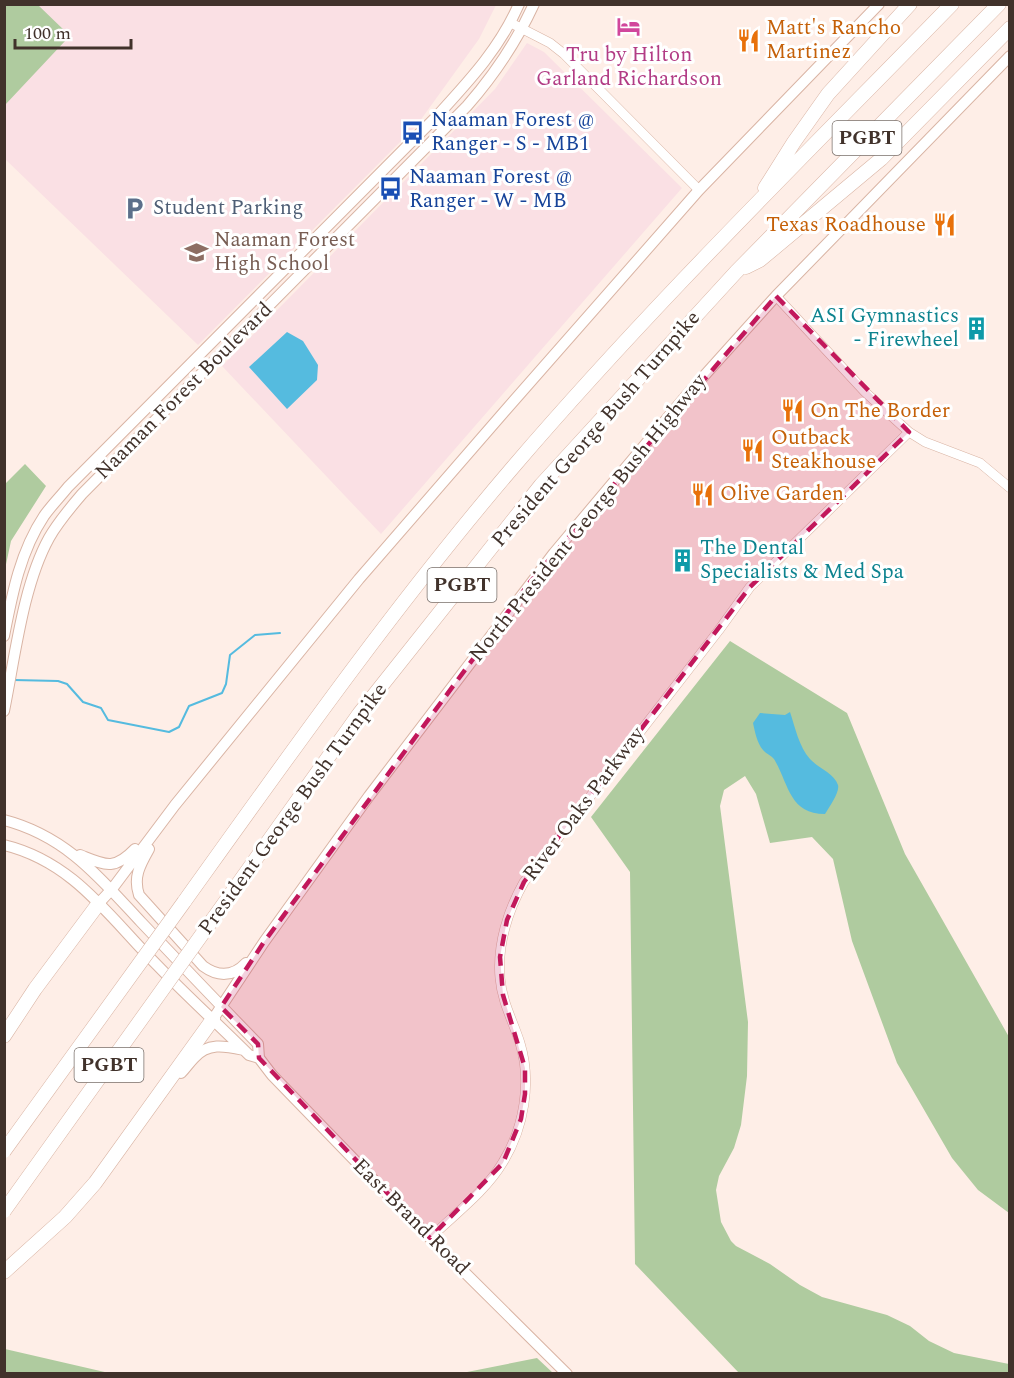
<svg xmlns="http://www.w3.org/2000/svg" width="1014" height="1378" viewBox="0 0 1014 1378" font-family="Spectral,serif">
<style>
.education{fill:#fae0e4}
.green{fill:#afcb9f}
.water{fill:#55bbdf}
.lines{fill:none;stroke-linecap:round;stroke-linejoin:round}
.stream{stroke:#55bbdf;stroke-width:2}
.tertiary-casing{stroke:#d9b4a4;stroke-width:10}
.secondary-casing{stroke:#d9b4a4;stroke-width:12}
.motorway-casing{stroke:#d9b4a4;stroke-width:15}
.tertiary{stroke:#fff;stroke-width:9}
.secondary{stroke:#fff;stroke-width:10}
.motorway{stroke:#fff;stroke-width:14}
.motorway-bridge-casing{stroke:#d9b4a4;stroke-width:15;stroke-linecap:butt}
.motorway-bridge{stroke:#fff;stroke-width:14}
.marked{fill:#c2185b;fill-opacity:0.2;stroke:#c2185b;stroke-width:4.5;stroke-dasharray:12 8;stroke-linejoin:round}
.labels{text-anchor:middle;dominant-baseline:central;stroke-width:6;stroke-linejoin:round;paint-order:stroke}
.shield{fill:#fff;stroke:#7a706b;stroke-width:1.5}
.shield-label{font-size:20px;font-weight:bold;fill:#41322b}
.food-label{font-size:21px;fill:#c56008;stroke:#fff;text-anchor:start}
.hotel-label{font-size:21px;fill:#b23c85;stroke:#fff}
.transit-label{font-size:21px;fill:#164399;stroke:#fff;text-anchor:start}
.service-label{font-size:21px;fill:#4e5e75;stroke:#fff;text-anchor:start}
.education-label{font-size:21px;fill:#785e54;stroke:#fff;text-anchor:start}
.culture-label{font-size:21px;fill:#0d838f;stroke:#fff;text-anchor:end}
.street-label{font-size:21px;fill:#41322b;stroke:#fff}
</style>
<rect width="100%" height="100%" fill="#feeee7"/>
<path class="education" d="M 4,5 L 496,5 L 479,39 L 417,125 L 198,345 L 5,159 Z
M 527,43 L 544,52 L 682,188 L 381,534 L 222,366 L 495,89 Z"/>
<path class="green" d="M 5,4 L 38,5 L 66,32 L 66,40 L 5,105 Z
M 25,464 L 46,486 L 11,541 L 5,569 L 5,484 Z
M 730,641 L 847,713 L 905,854 L 1009,1037 L 1009,1213 L 978,1190 L 952,1158 L 897,1063 L 852,941 L 833,859 L 812,837 L 770,843 L 756,794 L 745,776 L 724,790 L 720,806 L 748,1022 L 747,1076 L 741,1125 L 734,1148 L 719,1176 L 716,1190 L 721,1222 L 731,1241 L 736,1246 L 770,1264 L 800,1285 L 822,1297 L 887,1315 L 910,1326 L 929,1341 L 954,1353 L 1009,1364 L 1009,1373 L 739,1373 L 635,1264 L 630,872 L 591,817 Z
M 5,1349 L 109,1373 L 5,1373 Z
M 537,1358 L 553,1373 L 462,1373 Z"/>
<path class="water" d="M 287,332 L 303,341 L 318,365 L 317,380 L 287,409 L 249,367 Z
M 790,712 C 795,727 799,747 810,759 C 818,768 834,773 838,785 C 840,792 829,807 825,814 C 789,814 789,784 774,759 C 771,755 766,754 763,750 C 757,743 755,732 753,723 L 760,713 L 785,715 Z"/>
<g class="lines">
<path class="stream" d="M 14,680 L 58,681 L 67,684 L 83,702 L 101,708 L 108,720 L 169,732 L 179,727 L 189,706 L 222,693 L 226,684 L 230,655 L 255,635 L 280,633"/>
<defs>
<path id="tertiary" d="M 511,23 L 550,43 L 564,54 L 699,190
M 776,296 L 865,392 L 909,432 L 925,442 L 980,463 L 1010,488
M 430,1238 C 455,1214 486,1191 503,1162 C 524,1128 532,1082 520,1043 C 513,1021 502,1002 500,978 C 497,945 508,910 524,882 L 719,630 L 750,587 L 909,432"/>
<path id="secondary" d="M 4,636 C 12,595 20,552 44,516 C 51,506 60,497 68,487 L 437,116 C 469,81 500,48 519,4
M 4,711 C 15,657 23,585 49,538 C 58,522 70,508 82,494 L 467,106 C 495,74 516,43 534,4
M 4,820 C 66,836 100,878 141,922 C 180,963 219,1004 258,1044 L 259,1058 L 272,1075 L 430,1238 L 567,1374
M 4,845 C 74,862 109,917 157,965 C 187,996 219,1025 249,1055 L 259,1058
M 149,849 C 140,865 133,877 139,895 L 203,966 C 218,977 233,977 246,963
M 80,855 C 105,865 114,871 135,849
M 99,903 L 112,889 L 175,805 L 359,579 L 504,412 L 699,190 L 879,4
M 213,1019 L 264,942 L 369,796 L 554,553 L 685,397 L 776,296 L 1010,56
M 181,1073 C 186,1068 189,1063 194,1058 C 208,1042 225,1046 244,1050"/>
<path id="motorway" d="M 765,188 L 794,142 L 828,94 L 910,4
M 746,267 L 760,260 L 881,159 L 1010,28
M 184,902 C 290,754 395,605 514,466 C 652,305 804,156 952,4
M 213,919 L 359,714 L 541,485 L 736,272 L 999,4
M 4,1036 L 35,989 L 99,903
M 4,1272 L 65,1217 L 95,1183 L 213,1019"/>
</defs>
<use href="#tertiary" class="tertiary-casing"/>
<use href="#secondary" class="secondary-casing"/>
<use href="#motorway" class="motorway-casing"/>
<use href="#tertiary" class="tertiary"/>
<use href="#secondary" class="secondary"/>
<use href="#motorway" class="motorway"/>
<defs>
<path id="motorway-bridge" d="M 4,1151 L 184,902
M 4,1211 L 213,919"/>
</defs>
<use href="#motorway-bridge" class="motorway-bridge-casing"/>
<use href="#motorway-bridge" class="motorway-bridge"/>
</g>
<path class="marked" d="M 776,296 L 909,432 L 750,587 L 524,882 L 507,920 L 500,957 L 503,995 L 525,1068 L 525,1094 L 521,1119 L 503,1163 L 430,1238 L 259,1058 L 258,1044 L 221,1007 L 264,942 L 530,582 Z"/>
<defs>
<symbol id="hotel-bare" viewBox="-9 -9 18 18"><path d="M-6-4.5h1.5V1H6V5H4.5V3h-9V5H-6ZM-4 0a1.8 1.8 0 1 1 3.6 0ZM.5 0V-2.5h3Q6-2.5 6 0Z" fill="#d1479c" stroke="#fff" stroke-width="2.5" paint-order="stroke"/></symbol>
<symbol id="restaurant-bare" viewBox="-9 -9 18 18"><path d="M-5-6h1v4h1v-4h1v4h1v-4h1v5L-1.5 .5V6h-2V.5L-5-1ZM5-6V6H3V1.5H1.5Q1.5-4 5-6Z" fill="#e8710a" stroke="#fff" stroke-width="2.5" paint-order="stroke"/></symbol>
<symbol id="bus-bare" viewBox="-9 -9 18 18"><path d="M-5-6H5V4H4V6H2V4H-2V6H-4V4H-5ZM-3.5-4V0h7V-4ZM-3.5 1.2v1.5H-2V1.2ZM2 1.2v1.5H3.5V1.2Z" fill="#1a4fb4" stroke="#fff" stroke-width="2.5" paint-order="stroke"/></symbol>
<symbol id="parking-bare" viewBox="-9 -9 18 18"><path d="M-3.5-5.5H1a3.5 3.5 0 0 1 0 7H-1V5.5H-3.5ZM-1-3.4V-.6H.8a1.4 1.4 0 0 0 0-2.8Z" fill="#5c6f8a" stroke="#fff" stroke-width="2.5" paint-order="stroke"/></symbol>
<symbol id="school-bare" viewBox="-9 -9 18 18"><path d="M0-5L7-2L0 1L-7-2ZM-4 1L0 2.5L4 1V4Q0 6-4 4Z" fill="#8d6e63" stroke="#fff" stroke-width="2.5" paint-order="stroke"/></symbol>
<symbol id="building-bare" viewBox="-9 -9 18 18"><path d="M-4-6H4V6H1V3H-1V6H-4ZM-2.5-4.3h1.7v1.8h-1.7ZM.8-4.3h1.7v1.8H.8ZM-2.5-1h1.7V.8h-1.7ZM.8-1h1.7V.8H.8Z" fill="#0f9aa8" stroke="#fff" stroke-width="2.5" paint-order="stroke"/></symbol>
</defs>
<g fill-rule="evenodd">
<use href="#hotel-bare" x="612" y="10" width="33" height="33"/>
<use href="#restaurant-bare" x="732" y="24" width="33" height="33"/>
<use href="#bus-bare" x="396" y="116" width="33" height="33"/>
<use href="#bus-bare" x="374" y="172" width="33" height="33"/>
<use href="#parking-bare" x="118" y="192" width="33" height="33"/>
<use href="#restaurant-bare" x="928" y="208" width="33" height="33"/>
<use href="#school-bare" x="180" y="236" width="33" height="33"/>
<use href="#building-bare" x="960" y="312" width="33" height="33"/>
<use href="#restaurant-bare" x="776" y="394" width="33" height="33"/>
<use href="#restaurant-bare" x="736" y="434" width="33" height="33"/>
<use href="#restaurant-bare" x="686" y="478" width="33" height="33"/>
<use href="#building-bare" x="666" y="544" width="33" height="33"/>
</g>
<g class="labels">
<g class="shield">
<rect x="832.5" y="121" width="69" height="34" rx="4.5"/>
<rect x="427.5" y="568" width="69" height="34" rx="4.5"/>
<rect x="74.5" y="1048" width="69" height="34" rx="4.5"/>
</g>
<g class="shield-label">
<text x="867" y="138">PGBT</text>
<text x="462" y="585">PGBT</text>
<text x="109" y="1065">PGBT</text>
</g>
<g class="food-label">
<text x="766" y="28">Matt's Rancho<tspan x="766" dy="24">Martinez</tspan></text>
<text x="926" y="225" text-anchor="end">Texas Roadhouse</text>
<text x="810" y="411">On The Border</text>
<text x="771" y="438">Outback<tspan x="771" dy="24">Steakhouse</tspan></text>
<text x="720" y="494">Olive Garden</text>
</g>
<g class="hotel-label">
<text x="629" y="55">Tru by Hilton<tspan x="629" dy="24">Garland Richardson</tspan></text>
</g>
<g class="transit-label">
<text x="431" y="120">Naaman Forest @<tspan x="431" dy="24">Ranger - S - MB1</tspan></text>
<text x="409" y="177">Naaman Forest @<tspan x="409" dy="24">Ranger - W - MB</tspan></text>
</g>
<g class="service-label">
<text x="153" y="208">Student Parking</text>
</g>
<g class="education-label">
<text x="214" y="240">Naaman Forest<tspan x="214" dy="24">High School</tspan></text>
</g>
<g class="culture-label">
<text x="959" y="316">ASI Gymnastics<tspan x="959" dy="24">- Firewheel</tspan></text>
<text x="700" y="548" text-anchor="start">The Dental<tspan x="700" dy="24">Specialists &amp; Med Spa</tspan></text>
</g>
<g class="street-label">
<text transform="translate(184 391) rotate(-45)">Naaman Forest Boulevard</text>
<text transform="translate(596 429) rotate(-49)">President George Bush Turnpike</text>
<text transform="translate(588 518) rotate(-51)">North President George Bush Highway</text>
<text transform="translate(584 804) rotate(-53)">River Oaks Parkway</text>
<text transform="translate(293 809) rotate(-54)">President George Bush Turnpike</text>
<text transform="translate(411 1217) rotate(45)">East Brand Road</text>
</g>
</g>
<rect width="1014" height="1378" fill="none" stroke="#41322b" stroke-width="12"/>
<path d="M15 39v9h116v-9" fill="none" stroke="#41322b" stroke-width="3"/>
<text x="24" y="39" font-size="18" fill="#41322b" stroke="#ffffff" stroke-width="4.5" paint-order="stroke">100 m</text>
</svg>
